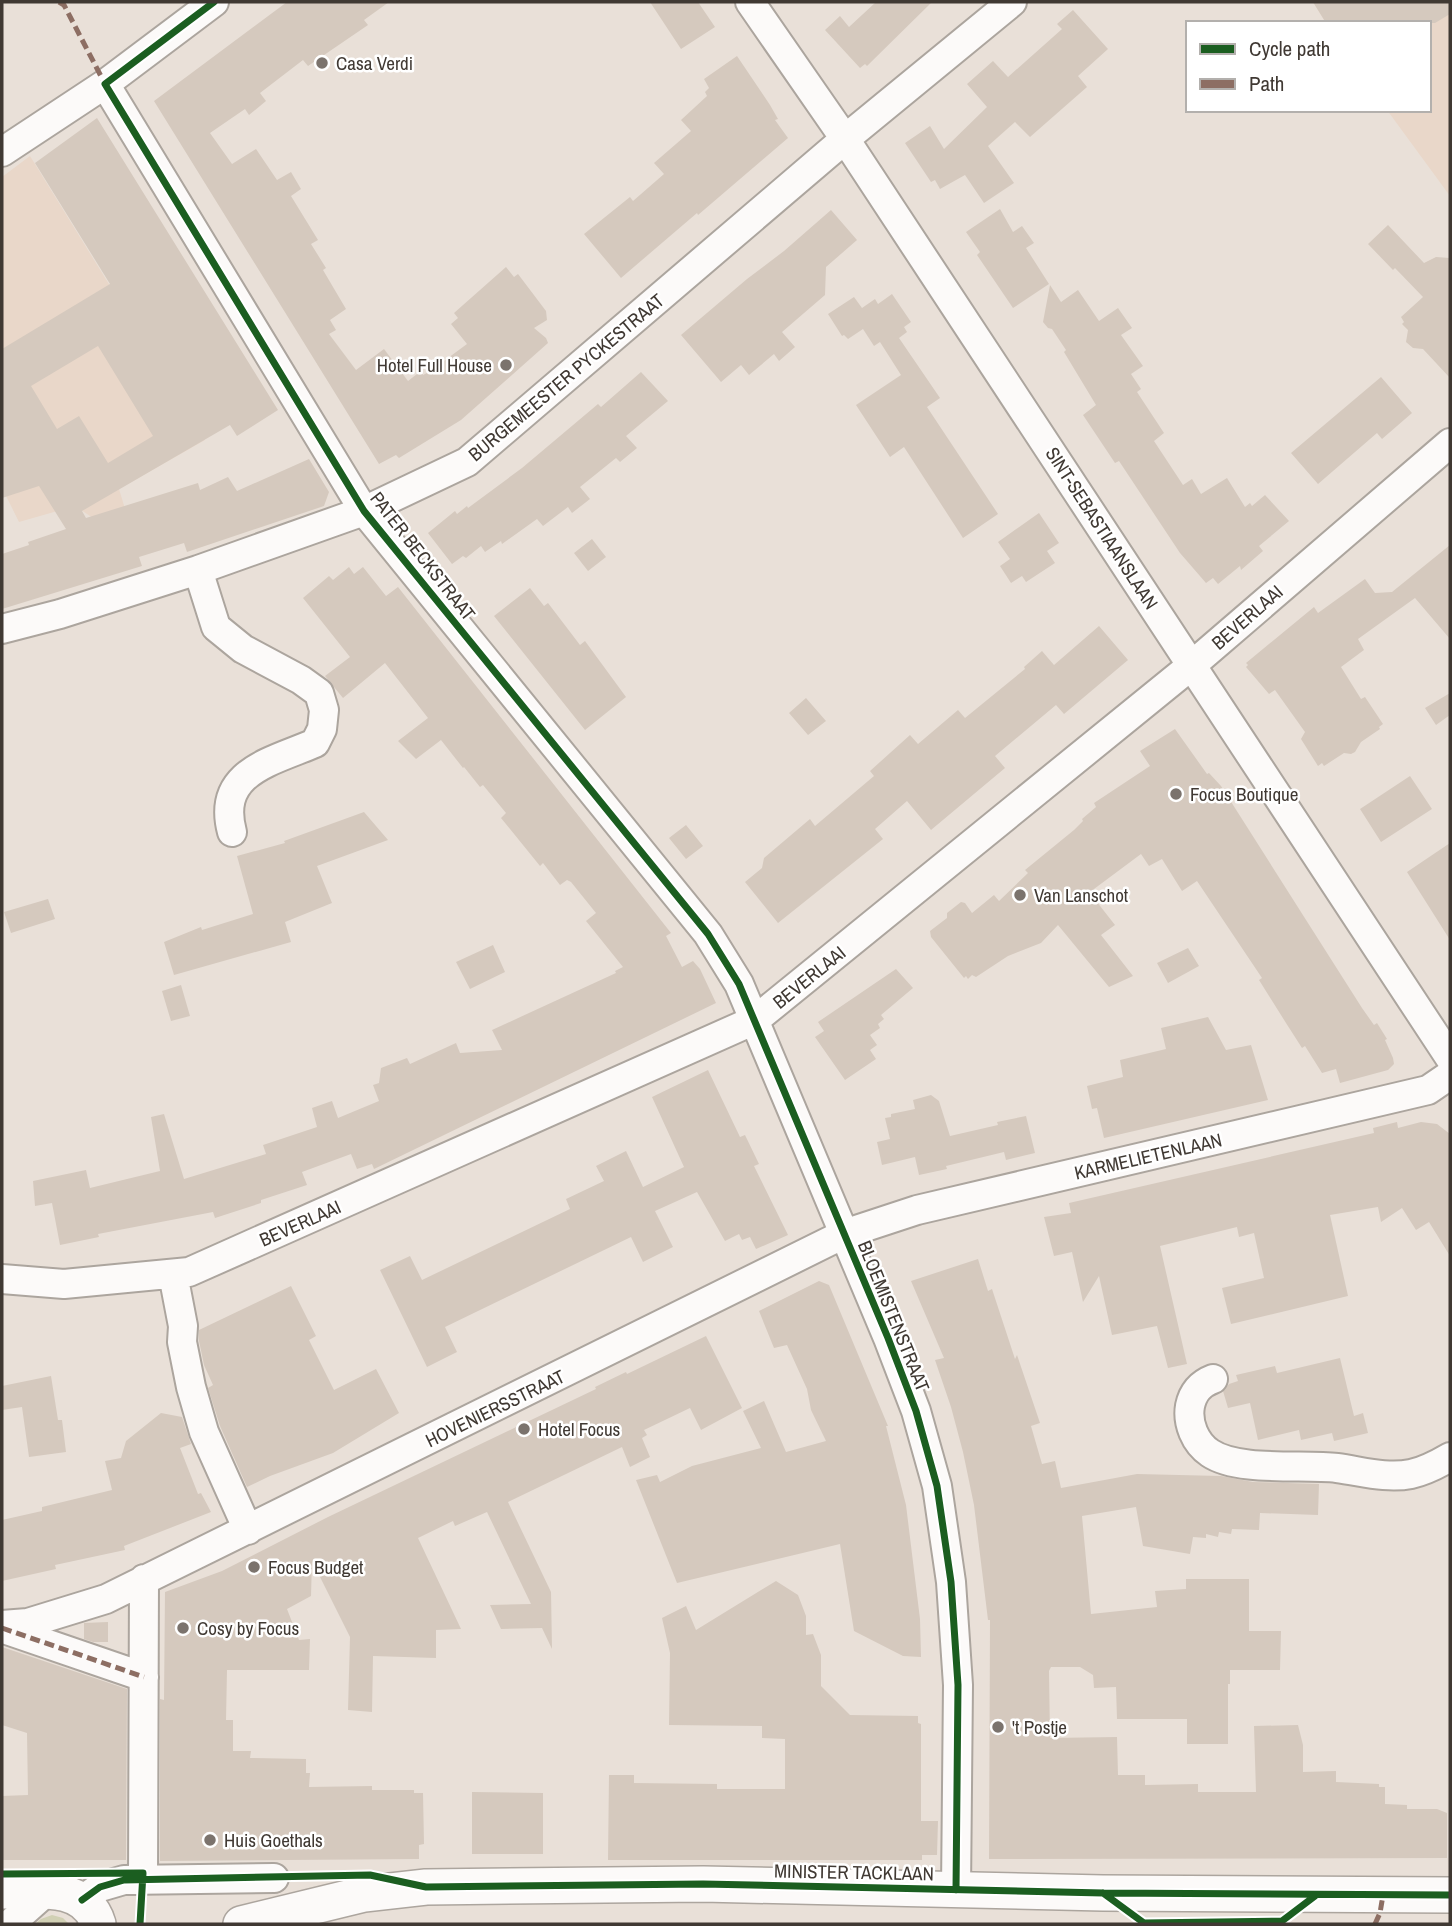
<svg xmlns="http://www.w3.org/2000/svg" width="1452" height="1926" viewBox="0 0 1452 1926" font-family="'Archivo Narrow',sans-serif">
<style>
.built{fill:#e9d7c9}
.green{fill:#d1d0b4}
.building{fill:#d5c9be;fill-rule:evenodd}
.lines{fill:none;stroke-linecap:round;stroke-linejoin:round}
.minor-casing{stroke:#aca59e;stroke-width:32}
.major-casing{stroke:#aca59e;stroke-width:38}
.minor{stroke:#fcfaf9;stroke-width:28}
.major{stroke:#fcfaf9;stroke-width:35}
.quiet{stroke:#8d6e63;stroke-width:5;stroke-dasharray:10 5;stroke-linecap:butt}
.cycleway-casing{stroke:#fff;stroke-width:11}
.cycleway{stroke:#1b5e20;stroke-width:7}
.poi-dot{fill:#7b736d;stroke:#fff;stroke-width:2.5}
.labels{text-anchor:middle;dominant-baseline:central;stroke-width:5;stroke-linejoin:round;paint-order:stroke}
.poi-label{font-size:19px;fill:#403933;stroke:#fff;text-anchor:start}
.street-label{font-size:19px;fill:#403933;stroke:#fff}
</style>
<rect width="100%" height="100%" fill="#e9e0d8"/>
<path class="built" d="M 1313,2 L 1450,2 L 1450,196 L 1387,110 L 1429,110 L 1429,23 L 1326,23 Z
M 30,156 L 205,440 L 119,489 L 126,512 L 96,520 L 75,506 L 19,522 L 2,488 L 2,177 Z"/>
<path class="green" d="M 52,1915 L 63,1918 L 69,1924 L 35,1924 L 41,1919 Z"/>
<path class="building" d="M 287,2 L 389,2 L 364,20 L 368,25 L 308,66 L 303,60 L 260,93 L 266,101 L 249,115 L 245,109 L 210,133 L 232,164 L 256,149 L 277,180 L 291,172 L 301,189 L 291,196 L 318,240 L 311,244 L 326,268 L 323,270 L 346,309 L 330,320 L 336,330 L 329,334 L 356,370 L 384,349 L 408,381 L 421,371 L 423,375 L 429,372 L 467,344 L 451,324 L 458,318 L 454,313 L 506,267 L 514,277 L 518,274 L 546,311 L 547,320 L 534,328 L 546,338 L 548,343 L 461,420 L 399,458 L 396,455 L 379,464 L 154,101 Z
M 650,2 L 698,2 L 715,27 L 681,49 Z
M 876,2 L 932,2 L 867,66 L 865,64 L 860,68 L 825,30 L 840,16 L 849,27 Z
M 1313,2 L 1450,2 L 1450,14 L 1435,23 L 1326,23 Z
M 1073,10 L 1108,49 L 1078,76 L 1087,87 L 1030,137 L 1015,122 L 988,146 L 1014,183 L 984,203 L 965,175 L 940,189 L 935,180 L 931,182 L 905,143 L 930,126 L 944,149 L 987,107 L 967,84 L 993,61 L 1008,77 L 1062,29 L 1057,24 Z
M 737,56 L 770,105 L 778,119 L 775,120 L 788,138 L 698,215 L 697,213 L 621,278 L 584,234 L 630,197 L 633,201 L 664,174 L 654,163 L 691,131 L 681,120 L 707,96 L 705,92 L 709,88 L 704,79 Z
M 97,118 L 278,410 L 237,436 L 230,425 L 82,511 L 86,518 L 198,483 L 200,490 L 228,477 L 237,491 L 309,459 L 329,492 L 324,506 L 187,552 L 184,543 L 139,557 L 142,566 L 2,609 L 2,554 L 29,545 L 28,542 L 66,529 L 39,486 L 2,498 L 2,349 L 110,284 L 35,163 ZM 98,346 L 153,436 L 108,463 L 79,416 L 57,429 L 31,386 Z
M 1000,209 L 1013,232 L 1022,226 L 1034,243 L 1026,248 L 1049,284 L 1013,308 L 977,255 L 980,252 L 966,232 Z
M 831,210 L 857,240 L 826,267 L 825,295 L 782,332 L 795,347 L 779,361 L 774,354 L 749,375 L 741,365 L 721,382 L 681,335 L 747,279 L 784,251 Z
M 1388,225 L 1424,263 L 1436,257 L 1450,258 L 1450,378 L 1423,349 L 1413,348 L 1406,342 L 1408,330 L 1402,324 L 1404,322 L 1401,317 L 1423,297 L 1395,268 L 1393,270 L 1368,244 Z
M 1050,285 L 1061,302 L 1078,290 L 1099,321 L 1118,308 L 1132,328 L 1121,335 L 1143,366 L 1131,374 L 1141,389 L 1137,392 L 1164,433 L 1154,441 L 1183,485 L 1192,479 L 1201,494 L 1227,478 L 1245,507 L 1250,503 L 1252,506 L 1265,495 L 1289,521 L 1259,546 L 1263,551 L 1241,570 L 1240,566 L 1218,584 L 1213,578 L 1206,583 L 1180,553 L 1119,461 L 1115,463 L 1083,415 L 1096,405 L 1064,352 L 1066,350 L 1052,329 L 1048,328 L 1043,322 Z
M 892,294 L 911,322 L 904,327 L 907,332 L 899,338 L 940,398 L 927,407 L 998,514 L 963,538 L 904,447 L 890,457 L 856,405 L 901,375 L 880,342 L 874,346 L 863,329 L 848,339 L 844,335 L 842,336 L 828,314 L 854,297 L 862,308 L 875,299 L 878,304 Z
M 641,372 L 668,401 L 626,436 L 637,448 L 620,462 L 616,458 L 580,487 L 590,499 L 572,513 L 568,507 L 543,526 L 537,519 L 502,544 L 501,541 L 485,552 L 481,546 L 466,558 L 463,556 L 452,564 L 428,533 L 455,511 L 457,514 L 467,506 L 468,508 L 522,468 L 598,404 L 601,407 Z
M 1381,377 L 1412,413 L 1382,439 L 1377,433 L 1318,484 L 1291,453 Z
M 1039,513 L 1059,543 L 1047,551 L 1055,563 L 1026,582 L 1022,576 L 1011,583 L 1000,566 L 1010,559 L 998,542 Z
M 592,539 L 606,557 L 588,571 L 574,553 Z
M 1450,545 L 1450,639 L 1415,598 L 1358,639 L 1364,650 L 1341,667 L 1361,699 L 1365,697 L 1383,724 L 1379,727 L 1380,729 L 1361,742 L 1355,752 L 1351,754 L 1344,753 L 1324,766 L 1322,763 L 1318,766 L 1301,739 L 1305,732 L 1275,690 L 1269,694 L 1246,667 L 1248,665 L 1246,663 L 1314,607 L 1318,613 L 1365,579 L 1375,593 L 1392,592 Z
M 349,567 L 354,574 L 363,567 L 386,596 L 398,587 L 671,933 L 666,936 L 682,967 L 693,961 L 700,969 L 716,1003 L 374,1169 L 372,1164 L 357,1169 L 351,1154 L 302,1172 L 307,1185 L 261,1200 L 261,1203 L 215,1218 L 213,1212 L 98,1234 L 99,1237 L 60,1245 L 52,1203 L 35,1206 L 33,1181 L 86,1170 L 90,1188 L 160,1171 L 151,1117 L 164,1114 L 184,1179 L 266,1154 L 263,1145 L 317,1127 L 312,1108 L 332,1101 L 338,1118 L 379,1101 L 373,1085 L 379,1083 L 381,1068 L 407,1058 L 410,1064 L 456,1043 L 460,1053 L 502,1050 L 492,1030 L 616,973 L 615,971 L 623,967 L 586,921 L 596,913 L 571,882 L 567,880 L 560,885 L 543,863 L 540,866 L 501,818 L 506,813 L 483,785 L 480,787 L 464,767 L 463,768 L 441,740 L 416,759 L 398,741 L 428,718 L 385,663 L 343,698 L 325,676 L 350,657 L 303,598 L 329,576 L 333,580 Z
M 530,588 L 544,606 L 548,603 L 580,645 L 585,641 L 626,697 L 585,730 L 494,616 Z
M 1099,626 L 1128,660 L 1064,714 L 1056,705 L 995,756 L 1005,768 L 931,830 L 907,801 L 875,829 L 883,839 L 778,923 L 745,882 L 762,868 L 764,858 L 810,819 L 815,826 L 874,776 L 870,771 L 910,735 L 918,744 L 958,710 L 965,718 L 1025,669 L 1024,667 L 1042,651 L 1054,665 Z
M 1450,693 L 1450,715 L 1436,725 L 1425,708 Z
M 806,698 L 826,721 L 808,735 L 789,713 Z
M 1175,729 L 1207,774 L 1209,773 L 1221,786 L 1362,1008 L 1374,1025 L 1377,1023 L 1387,1039 L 1385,1040 L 1393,1058 L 1394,1064 L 1388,1070 L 1340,1083 L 1336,1069 L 1322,1073 L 1305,1046 L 1302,1048 L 1286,1023 L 1259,980 L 1262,978 L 1197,881 L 1182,891 L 1162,859 L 1149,866 L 1141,854 L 1094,889 L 1098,893 L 1093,897 L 1115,925 L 1101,935 L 1133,976 L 1109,987 L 1058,925 L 1041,943 L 1008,956 L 976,977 L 972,975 L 968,979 L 966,976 L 964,978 L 931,937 L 930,931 L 947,918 L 947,913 L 961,902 L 965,903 L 972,913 L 994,895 L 999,901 L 1028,873 L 1025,870 L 1074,830 L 1083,821 L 1082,819 L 1096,807 L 1094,803 L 1150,766 L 1140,751 Z
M 1410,776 L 1432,809 L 1381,842 L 1360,809 Z
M 364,812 L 388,840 L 317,866 L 332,903 L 285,922 L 291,942 L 174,975 L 164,942 L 201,927 L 202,930 L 253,914 L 237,856 L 285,843 L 284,841 Z
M 686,825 L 703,846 L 686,859 L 669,838 Z
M 1450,843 L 1450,940 L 1407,872 Z
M 48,899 L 55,919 L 11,933 L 4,912 Z
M 493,945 L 505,972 L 470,989 L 456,962 Z
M 1188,948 L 1199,966 L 1168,983 L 1157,963 Z
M 896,969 L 913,988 L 881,1015 L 884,1019 L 878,1024 L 880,1028 L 870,1035 L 877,1045 L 870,1050 L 876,1059 L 845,1080 L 815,1037 L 824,1031 L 818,1022 Z
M 181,985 L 190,1016 L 171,1021 L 162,991 Z
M 1208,1017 L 1226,1050 L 1251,1045 L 1268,1100 L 1104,1138 L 1097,1108 L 1092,1109 L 1087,1086 L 1123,1077 L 1120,1060 L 1166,1049 L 1161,1028 Z
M 708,1070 L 740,1137 L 745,1135 L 759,1164 L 754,1166 L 788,1235 L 756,1249 L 750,1237 L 742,1240 L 739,1234 L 725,1241 L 697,1192 L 655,1211 L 673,1247 L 643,1262 L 631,1237 L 445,1327 L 457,1352 L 427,1367 L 380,1270 L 410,1256 L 422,1280 L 570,1209 L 566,1199 L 604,1181 L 596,1166 L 626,1151 L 643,1187 L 684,1167 L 652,1097 Z
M 931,1095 L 939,1101 L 950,1136 L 998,1125 L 997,1122 L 1026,1116 L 1035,1153 L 1006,1160 L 1004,1152 L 946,1166 L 947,1169 L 919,1175 L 915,1157 L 882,1165 L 877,1142 L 890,1139 L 885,1118 L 891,1117 L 891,1114 L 915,1109 L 913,1100 Z
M 1397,1122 L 1398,1128 L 1421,1122 L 1437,1124 L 1450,1134 L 1450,1256 L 1429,1222 L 1416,1230 L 1402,1208 L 1381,1222 L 1378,1207 L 1330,1215 L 1348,1296 L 1231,1324 L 1222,1288 L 1264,1278 L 1254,1233 L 1239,1237 L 1237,1227 L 1160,1246 L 1187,1364 L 1168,1368 L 1157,1326 L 1112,1335 L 1099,1276 L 1083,1302 L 1072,1252 L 1054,1256 L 1044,1217 L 1071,1213 L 1069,1203 L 1374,1133 L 1373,1128 Z
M 978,1259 L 988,1291 L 992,1289 L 1015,1359 L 1017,1355 L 1040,1423 L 1031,1426 L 1042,1464 L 1055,1461 L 1061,1488 L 1137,1474 L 1221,1476 L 1253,1482 L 1319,1484 L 1318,1515 L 1260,1513 L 1259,1530 L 1232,1529 L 1231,1534 L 1219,1532 L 1218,1537 L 1206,1534 L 1206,1538 L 1193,1537 L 1190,1554 L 1143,1546 L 1136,1507 L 1082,1516 L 1091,1614 L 1157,1607 L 1155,1591 L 1186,1589 L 1186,1579 L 1249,1579 L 1249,1631 L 1281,1631 L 1280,1670 L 1230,1670 L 1230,1684 L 1228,1684 L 1228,1744 L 1187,1744 L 1187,1719 L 1117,1719 L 1116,1687 L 1094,1688 L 1093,1675 L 1080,1667 L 1051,1667 L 1049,1671 L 1050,1738 L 1117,1737 L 1118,1775 L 1145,1775 L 1145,1785 L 1198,1784 L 1198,1792 L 1256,1792 L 1254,1726 L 1298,1725 L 1303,1745 L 1303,1772 L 1336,1771 L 1336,1782 L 1379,1784 L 1379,1787 L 1385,1787 L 1385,1804 L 1407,1805 L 1407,1809 L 1437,1809 L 1447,1813 L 1447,1858 L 989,1859 L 990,1620 L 988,1620 L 974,1505 L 963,1452 L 951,1407 L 935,1360 L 944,1358 L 911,1281 Z
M 819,1281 L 829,1285 L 888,1426 L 886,1426 L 906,1505 L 920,1619 L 921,1657 L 903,1656 L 854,1631 L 840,1544 L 677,1583 L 636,1480 L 657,1475 L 660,1482 L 692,1466 L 761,1448 L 743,1411 L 764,1401 L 786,1452 L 826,1441 L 811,1410 L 807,1389 L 787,1345 L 774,1348 L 759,1311 Z
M 291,1286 L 316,1336 L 309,1340 L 334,1390 L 376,1369 L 399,1413 L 333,1453 L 270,1476 L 247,1487 L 220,1426 L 208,1388 L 213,1385 L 204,1365 L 199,1341 L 199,1330 Z
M 706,1336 L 742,1408 L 701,1430 L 690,1408 L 644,1430 L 647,1435 L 642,1438 L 650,1457 L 630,1467 L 622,1447 L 508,1502 L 551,1592 L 552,1649 L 542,1628 L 501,1629 L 490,1605 L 531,1604 L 487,1512 L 455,1526 L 453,1521 L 418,1538 L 461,1629 L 436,1630 L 436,1658 L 373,1656 L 372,1712 L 348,1710 L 350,1637 L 312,1561 L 311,1596 L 287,1609 L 299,1640 L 310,1639 L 309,1670 L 227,1670 L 226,1720 L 233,1720 L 233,1751 L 251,1751 L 250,1758 L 306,1759 L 306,1773 L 310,1773 L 309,1787 L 372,1786 L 372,1790 L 414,1790 L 414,1793 L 423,1793 L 424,1844 L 419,1845 L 419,1859 L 160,1861 L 160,1699 L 164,1700 L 165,1592 L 222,1571 L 328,1517 L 596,1389 L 595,1387 L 626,1372 L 627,1374 Z
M 1340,1358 L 1354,1416 L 1363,1413 L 1368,1433 L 1334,1441 L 1332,1433 L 1301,1440 L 1299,1430 L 1258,1440 L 1250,1403 L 1228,1408 L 1223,1391 L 1229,1384 L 1238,1381 L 1236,1375 L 1275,1366 L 1277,1373 Z
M 51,1376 L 58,1420 L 62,1420 L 66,1452 L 29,1457 L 22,1407 L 2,1410 L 2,1386 Z
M 161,1413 L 182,1417 L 191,1444 L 180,1448 L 198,1494 L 201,1493 L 211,1512 L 124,1546 L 125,1550 L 55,1565 L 56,1569 L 2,1581 L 2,1520 L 42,1511 L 42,1507 L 112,1490 L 105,1461 L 121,1458 L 126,1441 Z
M 776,1581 L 798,1595 L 806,1616 L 806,1635 L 813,1634 L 821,1655 L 821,1686 L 850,1715 L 918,1716 L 918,1723 L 921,1724 L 921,1821 L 938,1821 L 937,1855 L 922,1855 L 922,1860 L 608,1860 L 609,1775 L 634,1775 L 634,1783 L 717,1784 L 717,1789 L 785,1789 L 785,1739 L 762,1738 L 762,1726 L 669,1725 L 670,1653 L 662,1618 L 686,1606 L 696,1630 Z
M 108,1622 L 108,1642 L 93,1642 L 84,1639 L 84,1623 Z
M 2,1647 L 127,1689 L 126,1860 L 2,1860 L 2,1796 L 28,1795 L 27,1733 L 2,1725 Z
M 472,1792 L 543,1793 L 543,1854 L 472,1854 Z"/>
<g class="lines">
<defs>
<path id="minor" d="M 750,2 L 845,139 L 1450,1058
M 105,84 L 364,511 L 708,934 L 739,984 L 888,1338 L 916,1411 L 937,1486 L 951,1582 L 958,1685 L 956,1890
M 2,152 L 105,84 L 214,2
M 198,570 L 216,627 L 243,649 L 301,680 L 319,693 L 324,710 L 322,729 L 315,743 C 271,762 216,772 232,832
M 2,629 L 60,614 L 198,570 L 364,511 L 467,462 L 845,139 L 1012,2
M 173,1274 L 183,1326 L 182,1342 L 191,1387 L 204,1432 L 248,1530
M 2,1279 L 64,1284 L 189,1272 L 755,1020 L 1192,665 L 1450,443
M 1213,1379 C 1200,1384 1193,1392 1190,1406 C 1187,1423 1195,1443 1210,1453 C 1238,1472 1303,1464 1337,1468 C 1361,1471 1386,1479 1411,1474 C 1425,1471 1438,1464 1450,1457
M 2,1625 L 28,1623 L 106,1599 L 844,1234 L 917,1210 L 1428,1090 L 1450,1075
M 4,1629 L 144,1677
M 143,1880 L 144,1579
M 82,1900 L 100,1887 L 124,1880 L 274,1878
M 10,1924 L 47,1891"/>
<path id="major" d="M 2,1891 C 35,1891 86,1883 98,1924
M 241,1924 L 364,1894 L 426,1887 L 703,1884 L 1103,1893 L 1450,1895"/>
</defs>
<use href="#minor" class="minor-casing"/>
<use href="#major" class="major-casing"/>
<use href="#minor" class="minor"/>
<use href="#major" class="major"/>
<path class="quiet" d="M 59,2 L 64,5 L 105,84
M 2,1628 L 144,1677
M 1375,1924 L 1380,1913 L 1383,1895"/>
<defs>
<path id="cycleway" d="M 214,2 L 105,84 L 364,511 L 708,934 L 739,984 L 888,1338 L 916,1411 L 937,1486 L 951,1582 L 958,1685 L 956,1890
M 2,1874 L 143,1873 L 140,1924
M 1103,1893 L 1144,1923 L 1282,1921 L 1315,1896
M 82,1900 L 100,1887 L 124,1880 L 370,1875 L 426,1887 L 703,1884 L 1103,1893 L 1450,1895"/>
</defs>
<use href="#cycleway" class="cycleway-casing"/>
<use href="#cycleway" class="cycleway"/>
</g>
<g class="poi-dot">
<circle cx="322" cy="63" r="7"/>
<circle cx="506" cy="365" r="7"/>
<circle cx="1176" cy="794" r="7"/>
<circle cx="1020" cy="895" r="7"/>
<circle cx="524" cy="1429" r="7"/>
<circle cx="254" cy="1567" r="7"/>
<circle cx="183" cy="1628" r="7"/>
<circle cx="998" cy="1727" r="7"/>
<circle cx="210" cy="1840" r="7"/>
</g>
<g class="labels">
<g class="poi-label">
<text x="336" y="63">Casa Verdi</text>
<text x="492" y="365" text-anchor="end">Hotel Full House</text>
<text x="1190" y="794">Focus Boutique</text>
<text x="1034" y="895">Van Lanschot</text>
<text x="538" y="1429">Hotel Focus</text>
<text x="268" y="1567">Focus Budget</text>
<text x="197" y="1628">Cosy by Focus</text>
<text x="1012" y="1727">'t Postje</text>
<text x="224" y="1840">Huis Goethals</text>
</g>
<g class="street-label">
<text transform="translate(566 377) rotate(-40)">BURGEMEESTER PYCKESTRAAT</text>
<text transform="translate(1102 528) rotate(57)">SINT-SEBASTIAANSLAAN</text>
<text transform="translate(423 556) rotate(52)">PATER BECKSTRAAT</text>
<text transform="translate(1247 617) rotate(-41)">BEVERLAAI</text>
<text transform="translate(809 977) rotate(-39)">BEVERLAAI</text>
<text transform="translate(1148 1156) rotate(-13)">KARMELIETENLAAN</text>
<text transform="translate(300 1223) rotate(-24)">BEVERLAAI</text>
<text transform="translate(894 1316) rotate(68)">BLOEMISTENSTRAAT</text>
<text transform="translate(495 1408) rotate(-26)">HOVENIERSSTRAAT</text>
<text transform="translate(854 1872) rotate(1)">MINISTER TACKLAAN</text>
</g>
</g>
<rect width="1452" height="1926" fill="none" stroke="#403933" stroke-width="7"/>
<rect x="1186" y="21" width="245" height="91" fill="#ffffff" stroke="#b3b0ad" stroke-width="2"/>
<rect x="1200" y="44" width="35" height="10" fill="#1b5e20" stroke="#b3b0ad" stroke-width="2"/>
<text x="1249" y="56" font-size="21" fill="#403933">Cycle path</text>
<rect x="1200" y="79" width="35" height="10" fill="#8d6e63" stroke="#b3b0ad" stroke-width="2"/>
<text x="1249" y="91" font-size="21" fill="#403933">Path</text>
</svg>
